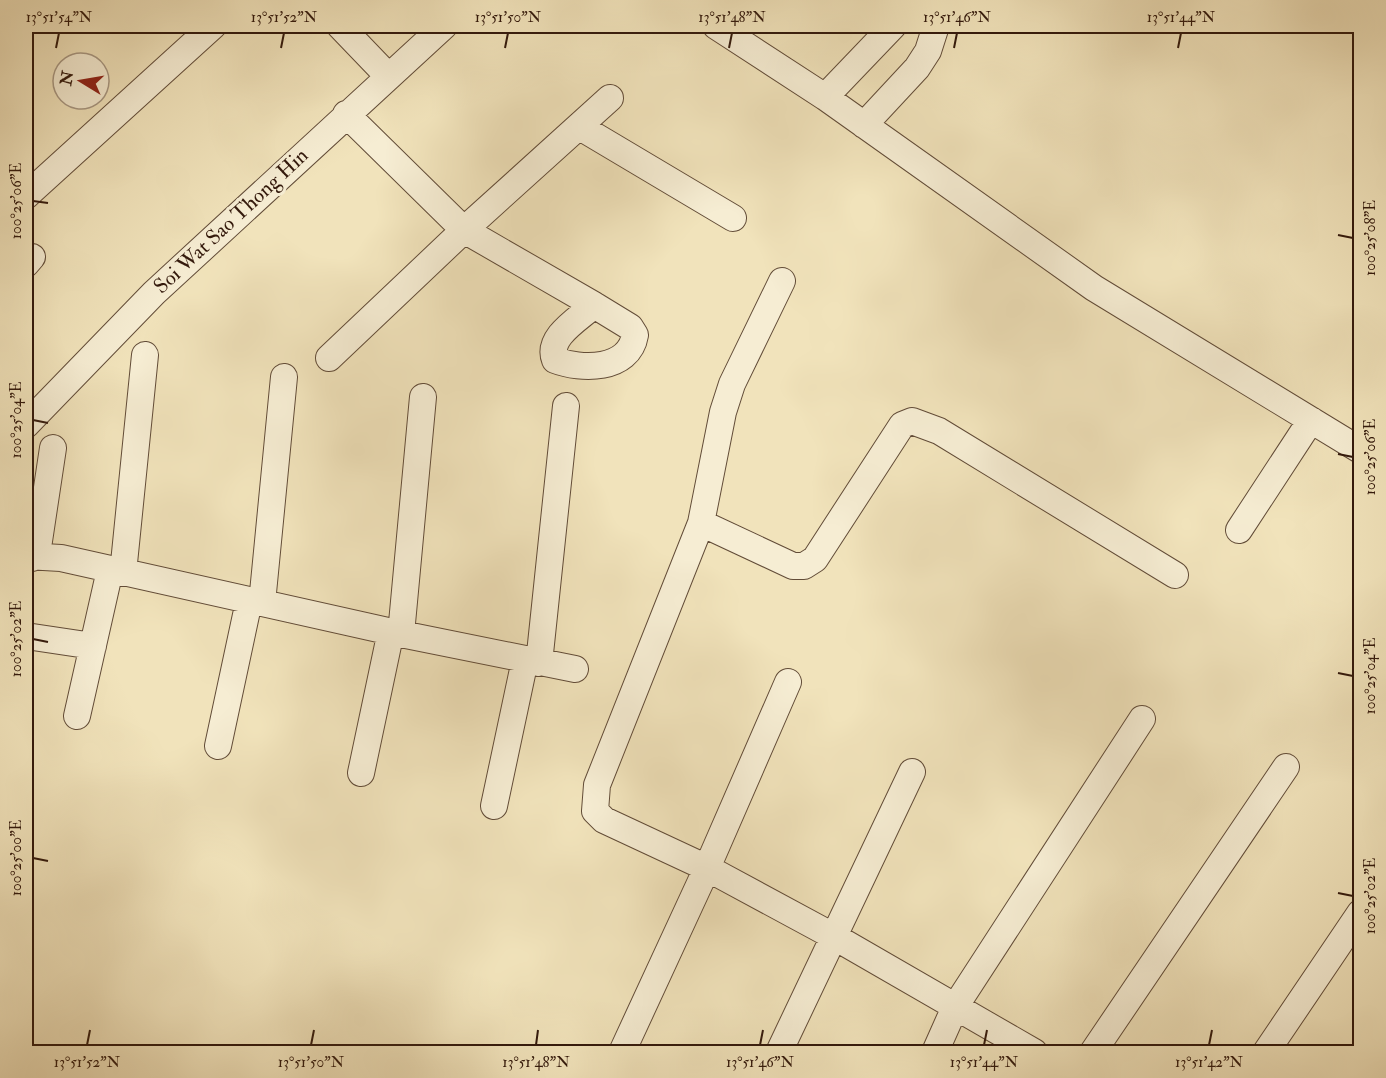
<svg xmlns="http://www.w3.org/2000/svg" width="1386" height="1078" viewBox="0 0 1386 1078" font-family="'IM FELL Double Pica',serif">
<style>
.lines{fill:none;stroke-linecap:round;stroke-linejoin:round}
.minor-casing{stroke:#624c38;stroke-width:28}
.minor{stroke:#f6edd3;stroke-width:26}
.ticks{fill:none;stroke:#33190c;stroke-width:2}
.labels{text-anchor:middle;dominant-baseline:central;stroke-width:6;stroke-linejoin:round;paint-order:stroke}
.street-label{font-size:21px;fill:#33190c;stroke:#f6edd3}
.neatline{fill:none;stroke:#33190c;stroke-width:2}
.ticks-label{font-size:15px;text-anchor:middle;fill:#33190c}
</style>
<rect width="100%" height="100%" fill="#f1e3bb"/>
<filter id="stains"><feTurbulence type="fractalNoise" baseFrequency=".00333" numOctaves="4"/><feColorMatrix values="0 0 0 0 .2 0 0 0 0 .09 0 0 0 0 .02 0 0 0 .5 -.17"/></filter>
<radialGradient id="worn" r=".72"><stop offset=".6" stop-color="#630" stop-opacity="0"/><stop offset="1" stop-color="#630" stop-opacity=".3"/></radialGradient>
<g class="lines">
<defs>
<path id="minor" d="M 340,26 L 388,76
M 716,26 L 825,97 L 1094,288 L 1360,450
M 825,97 L 893,26
M 346,114 L 464,230 L 594,305 L 630,327 L 635,335 C 629,371 581,370 555,360 C 546,337 579,319 594,305
M 864,125 L 917,68 L 928,51 L 936,26
M 580,127 L 733,218
M 26,196 L 213,26
M 26,264 L 32,257
M 782,281 L 732,384 L 723,412 L 701,523 L 597,785 L 595,811 L 604,820 L 707,868 L 833,936 L 1034,1052
M 329,358 L 464,230 L 610,98
M 26,425 L 154,293 L 444,26
M 701,523 L 793,566 L 804,566 L 815,559 L 902,425 L 912,421 L 939,431 L 1175,575
M 1239,530 L 1311,420
M 26,556 L 61,558 L 401,634 L 575,669
M 32,558 L 39,541 L 53,448
M 123,573 L 145,355
M 262,603 L 284,377
M 401,634 L 423,397
M 26,636 L 93,646
M 539,663 L 566,406
M 77,716 L 110,570
M 218,746 L 249,601
M 361,773 L 391,631
M 494,806 L 525,660
M 622,1052 L 707,868 L 788,682
M 779,1052 L 912,772
M 935,1052 L 955,1007 L 1142,719
M 1093,1052 L 1286,767
M 1266,1052 L 1360,913"/>
</defs>
<use href="#minor" class="minor-casing"/>
<use href="#minor" class="minor"/>
</g>
<path class="ticks" d="M 56,48 L 59,33M 281,48 L 284,33M 505,48 L 508,33M 729,48 L 732,33M 954,48 L 957,33M 1178,48 L 1181,33M 33,201 L 48,203M 1338,235 L 1353,238M 33,420 L 48,423M 1338,454 L 1353,457M 33,639 L 48,642M 1338,673 L 1353,676M 33,858 L 48,861M 1338,893 L 1353,896M 87,1045 L 90,1030M 311,1045 L 314,1030M 536,1045 L 538,1030M 760,1045 L 763,1030M 984,1045 L 987,1030M 1209,1045 L 1212,1030"/>
<g class="labels">
<g class="street-label">
<text transform="translate(231 221) rotate(-43)">Soi Wat Sao Thong Hin</text>
</g>
</g>
<rect width="1386" height="1078" fill="none" stroke="#f1e3bb" stroke-width="66"/>
<g transform="translate(81 81) rotate(281)"><circle r="28" fill="#f6edd3" stroke="#a89883" stroke-width="1.5"/>
<path d="M0-4.5L10 22L0 15L-10 22Z" fill="#8f2418"/>
<text y="-9" font-size="16" font-weight="bold" text-anchor="middle" fill="#33190c">N</text>
</g>
<rect x="33" y="33" width="1320" height="1012" class="neatline"/>
<g class="ticks-label">
<text x="59" y="22">13°51'54"N</text>
<text x="284" y="22">13°51'52"N</text>
<text x="508" y="22">13°51'50"N</text>
<text x="732" y="22">13°51'48"N</text>
<text x="957" y="22">13°51'46"N</text>
<text x="1181" y="22">13°51'44"N</text>
<text transform="translate(16 201) rotate(-90)" y="5">100°25'06"E</text>
<text transform="translate(1370 238) rotate(-90)" y="5">100°25'08"E</text>
<text transform="translate(16 420) rotate(-90)" y="5">100°25'04"E</text>
<text transform="translate(1370 457) rotate(-90)" y="5">100°25'06"E</text>
<text transform="translate(16 639) rotate(-90)" y="5">100°25'02"E</text>
<text transform="translate(1370 676) rotate(-90)" y="5">100°25'04"E</text>
<text transform="translate(16 858) rotate(-90)" y="5">100°25'00"E</text>
<text transform="translate(1370 896) rotate(-90)" y="5">100°25'02"E</text>
<text x="87" y="1067">13°51'52"N</text>
<text x="311" y="1067">13°51'50"N</text>
<text x="536" y="1067">13°51'48"N</text>
<text x="760" y="1067">13°51'46"N</text>
<text x="984" y="1067">13°51'44"N</text>
<text x="1209" y="1067">13°51'42"N</text>
</g>
<rect width="100%" height="100%" filter="url(#stains)"/>
<rect width="100%" height="100%" fill="url(#worn)"/>
</svg>
